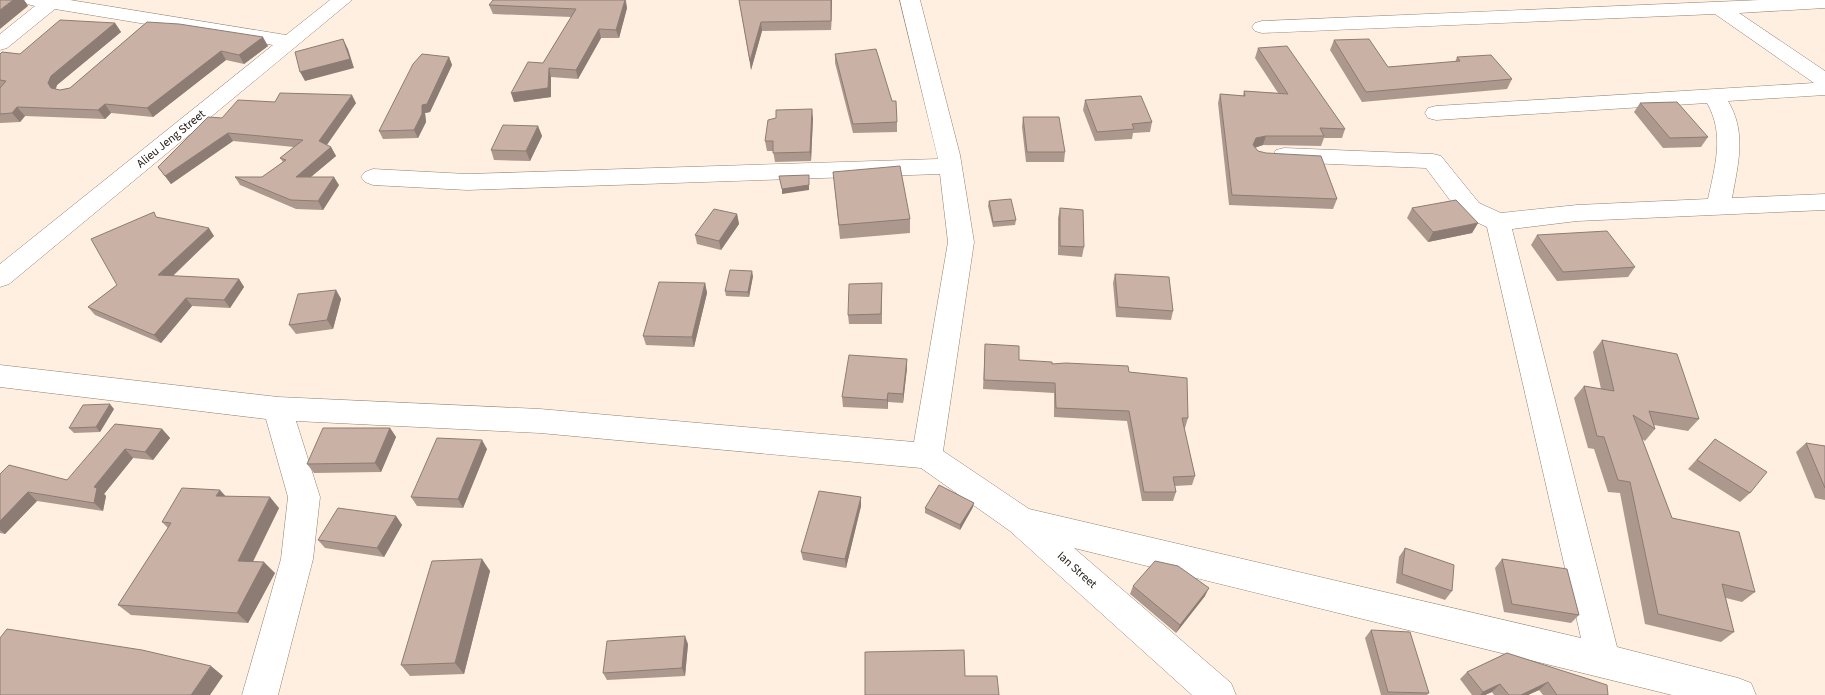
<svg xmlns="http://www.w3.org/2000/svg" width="1825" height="695" viewBox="0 0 1825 695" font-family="'Source Sans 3',sans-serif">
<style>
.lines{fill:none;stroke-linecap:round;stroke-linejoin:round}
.minor-casing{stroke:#928070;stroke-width:1}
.minor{fill:#fff;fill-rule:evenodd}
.wall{fill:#ad988e}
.shaded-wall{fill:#8d7c74}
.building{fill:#c9b1a5;stroke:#8d7c74}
.labels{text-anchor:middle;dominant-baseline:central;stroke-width:4;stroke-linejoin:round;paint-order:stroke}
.street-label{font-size:12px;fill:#1e1811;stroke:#fff}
</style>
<rect width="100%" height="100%" fill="#ffefe0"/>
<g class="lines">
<defs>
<path id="minor" d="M 24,0 L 70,0 L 286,35 L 330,0 L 352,0 L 9,284 L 0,287 L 0,264 L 273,45 L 55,9 L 7,48 L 0,50 L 0,34 L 35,6 L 27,4 Z
M 900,0 L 920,0 L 960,155 L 974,242 L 943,451 L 1029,509 L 1581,638 L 1487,227 L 1461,215 L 1426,168 L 1284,162 L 1276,160 L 1273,155 L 1276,150 L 1284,148 L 1433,154 L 1441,156 L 1479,203 L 1501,213 L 1577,205 L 1708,199 C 1715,166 1725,134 1707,103 L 1436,120 L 1428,118 L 1425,113 L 1428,108 L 1436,106 L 1814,83 L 1715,14 L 1262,33 L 1255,31 L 1252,27 L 1255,23 L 1262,21 L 1760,0 L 1825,0 L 1825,8 L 1739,13 L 1825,71 L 1825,95 L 1728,101 C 1747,133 1738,164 1732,198 L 1825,194 L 1825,210 L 1577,221 L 1512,229 L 1617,647 L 1738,678 L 1751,683 L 1756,695 L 1672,695 L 1074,548 L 1231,683 L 1236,695 L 1192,695 L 1010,531 L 921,468 L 540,433 L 296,421 L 320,497 L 313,559 L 278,695 L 242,695 L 281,559 L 288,497 L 266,419 L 0,387 L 0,365 L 278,397 L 540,409 L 914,442 L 948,242 L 940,174 L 467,190 L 373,185 L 365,182 L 361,177 L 365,172 L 373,169 L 467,174 L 938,159 Z"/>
</defs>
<use href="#minor" class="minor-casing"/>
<use href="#minor" class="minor"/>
</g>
<path class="wall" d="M 493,0 L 626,0 L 627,8 L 619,38 L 601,38 L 578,79 L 551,77 L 551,97 L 514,102 L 543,63 L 571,17 L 493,14 L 489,5 Z
M 739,0 L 832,0 L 831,30 L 762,31 L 751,70 Z
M 147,22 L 268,46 L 244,64 L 226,60 L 153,117 L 111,113 L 105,119 L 25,116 L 20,122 L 0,123 L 0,54 L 20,54 L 115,23 L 121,32 L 57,85 L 56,89 L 60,90 L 70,88 Z
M 1334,40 L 1388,67 L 1455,62 L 1457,57 L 1512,79 L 1507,89 L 1362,102 L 1330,50 Z
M 1258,48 L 1345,129 L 1342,138 L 1324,138 L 1321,146 L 1263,145 L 1255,148 L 1258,151 L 1337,199 L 1333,209 L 1229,205 L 1218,103 L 1220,94 L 1243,96 L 1244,91 L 1278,93 L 1255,58 Z
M 835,54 L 897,122 L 897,132 L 853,133 L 835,63 Z
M 449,57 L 452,65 L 430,112 L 425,113 L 426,122 L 418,138 L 383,139 L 379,131 Z
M 1085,100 L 1152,122 L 1150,132 L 1133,133 L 1132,139 L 1095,141 L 1083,110 Z
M 275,102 L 356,103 L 327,145 L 331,147 L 336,156 L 311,177 L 339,185 L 323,210 L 296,209 L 240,185 L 235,177 L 262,177 L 283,162 L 280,158 L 294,147 L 233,141 L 171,184 L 158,167 Z
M 1640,103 L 1708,137 L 1701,147 L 1663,148 L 1634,112 Z
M 1023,117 L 1065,152 L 1064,162 L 1026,162 L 1022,127 Z
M 813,118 L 811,161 L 775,162 L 773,151 L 767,151 L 765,141 Z
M 538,126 L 542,136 L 530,161 L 494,160 L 491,150 Z
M 833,172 L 910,219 L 910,233 L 840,239 Z
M 989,201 L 1016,220 L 1015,225 L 993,227 L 988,206 Z
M 1060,208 L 1084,247 L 1082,257 L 1058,255 L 1058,218 Z
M 1412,208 L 1478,223 L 1472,233 L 1428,242 L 1407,218 Z
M 737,214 L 739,224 L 721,250 L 697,244 L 695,235 Z
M 157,217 L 214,236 L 173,276 L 239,279 L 244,287 L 230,308 L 192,306 L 161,343 L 95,315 L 88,307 L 117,285 Z
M 1537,235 L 1635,267 L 1628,277 L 1557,281 L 1531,245 Z
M 1115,274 L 1173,311 L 1171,320 L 1116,317 L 1113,283 Z
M 753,276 L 749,297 L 726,296 L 725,291 Z
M 705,283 L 707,293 L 694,347 L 646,345 L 643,336 Z
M 336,290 L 341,299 L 333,329 L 296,334 L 289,325 Z
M 882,293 L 882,324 L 849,324 L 848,315 Z
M 1602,340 L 1699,419 L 1688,431 L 1654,425 L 1655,429 L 1645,441 L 1642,439 L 1672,518 L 1755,592 L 1742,602 L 1726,598 L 1734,632 L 1721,642 L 1645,624 L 1620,493 L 1608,492 L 1594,449 L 1588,448 L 1574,398 L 1584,386 L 1601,389 L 1593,352 Z
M 985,344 L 1019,360 L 1129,372 L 1188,418 L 1185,428 L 1184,428 L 1195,476 L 1192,485 L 1175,486 L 1176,492 L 1173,501 L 1142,501 L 1127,421 L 1054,417 L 1054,393 L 983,389 Z
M 907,359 L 907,368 L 903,403 L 888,402 L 888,409 L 843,407 L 842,397 Z
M 114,409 L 100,432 L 74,433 L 69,428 Z
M 390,428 L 396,437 L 381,472 L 314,473 L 307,464 Z
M 162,429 L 170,438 L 153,460 L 133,458 L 104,494 L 106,496 L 103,511 L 37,501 L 5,534 L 0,533 L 0,474 L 67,480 Z
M 1715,439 L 1750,493 L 1740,502 L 1688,469 Z
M 1806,443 L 1825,446 L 1825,500 L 1815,498 L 1796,452 Z
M 487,449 L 463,508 L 417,506 L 411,497 Z
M 226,496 L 279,508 L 253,562 L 275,573 L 248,623 L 131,615 L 118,605 L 168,528 L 162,522 Z
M 861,506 L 846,568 L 803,560 L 801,552 Z
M 973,507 L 960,530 L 925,513 L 925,508 Z
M 396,516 L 402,525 L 384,557 L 325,548 L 318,540 Z
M 1405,548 L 1452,591 L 1445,600 L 1396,583 L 1399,557 Z
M 482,559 L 490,571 L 464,674 L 410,676 L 401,665 Z
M 1502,559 L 1579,615 L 1571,623 L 1504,612 L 1495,568 Z
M 1133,586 L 1205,596 L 1176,633 L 1130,594 Z
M 1371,630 L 1429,693 L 1427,695 L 1381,695 L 1365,638 Z
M 688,644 L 685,676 L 607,680 L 603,673 Z
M 1507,653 L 1608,695 L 1543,695 L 1539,690 L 1528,695 L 1494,695 L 1492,692 L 1485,695 L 1472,695 L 1460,679 L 1467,672 Z"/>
<path class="shaded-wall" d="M 13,0 L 24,0 L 28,6 L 0,29 L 0,10 Z
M 625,0 L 627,8 L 619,38 L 616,30 Z
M 831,0 L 832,0 L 831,30 Z
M 761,22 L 762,31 L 751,70 L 750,61 Z
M 115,23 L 121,32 L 57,85 L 54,92 L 51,88 L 48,83 L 51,76 Z
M 599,29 L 601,38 L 578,79 L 576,70 Z
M 263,37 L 268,46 L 244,64 L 239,55 Z
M 343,39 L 348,49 L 354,68 L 305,81 L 300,72 Z
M 221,51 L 226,60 L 153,117 L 147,108 Z
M 449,57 L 452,65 L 430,112 L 425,113 L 426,122 L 418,138 L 414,130 L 422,105 Z
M 549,68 L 551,77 L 551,97 L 514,102 L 511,93 Z
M 352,95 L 356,103 L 323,150 L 319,141 Z
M 105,104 L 111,113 L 105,119 L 98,110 Z
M 17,107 L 25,116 L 20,122 L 12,113 Z
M 812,109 L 813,118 L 811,161 L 810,152 Z
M 538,126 L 542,136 L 530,161 L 526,151 Z
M 228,133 L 233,141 L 171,184 L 165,176 Z
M 1266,136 L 1263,145 L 1253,148 L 1253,145 L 1256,138 Z
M 331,147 L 336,156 L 301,185 L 296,177 Z
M 809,175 L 809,190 L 782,194 L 782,189 Z
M 334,177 L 339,185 L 323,210 L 318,201 Z
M 737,214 L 739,224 L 721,250 L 719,241 Z
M 1478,223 L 1472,233 L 1428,242 L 1433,232 Z
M 209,228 L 214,236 L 165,283 L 158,275 Z
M 752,271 L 753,276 L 749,297 L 748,292 Z
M 239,279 L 244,287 L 230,308 L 224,300 Z
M 705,283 L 707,293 L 694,347 L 692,337 Z
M 336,290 L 341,299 L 333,329 L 327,320 Z
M 186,298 L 192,306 L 161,343 L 154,335 Z
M 907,359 L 907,368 L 903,403 L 903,394 Z
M 888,393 L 888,409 L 887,400 Z
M 110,404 L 114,409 L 100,432 L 96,427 Z
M 390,428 L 396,437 L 381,472 L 375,463 Z
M 162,429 L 170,438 L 153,460 L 145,452 Z
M 482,440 L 487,449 L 463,508 L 458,499 Z
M 125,449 L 133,458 L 104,494 L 106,496 L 103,511 L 94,503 L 94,487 Z
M 220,490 L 230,501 L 216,496 Z
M 28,492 L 37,501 L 5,534 L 0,530 L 0,521 Z
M 270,497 L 279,508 L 248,571 L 238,561 Z
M 861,497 L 861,506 L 846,568 L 845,559 Z
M 974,503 L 973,507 L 960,530 L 960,525 Z
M 396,516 L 402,525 L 384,557 L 377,548 Z
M 482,559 L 490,571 L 464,674 L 455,663 Z
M 264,562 L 275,573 L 248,623 L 237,613 Z
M 1209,588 L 1205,596 L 1176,633 L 1180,625 Z
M 685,636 L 688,644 L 685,676 L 682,668 Z
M 211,666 L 223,676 L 210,695 L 191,695 Z
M 1548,682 L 1539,690 L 1528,695 L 1521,695 Z
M 1500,684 L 1492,692 L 1485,695 L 1480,695 L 1483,692 Z"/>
<path class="building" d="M 0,0 L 13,0 L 0,10 Z
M 493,0 L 625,0 L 616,30 L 599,29 L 576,70 L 549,68 L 548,88 L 511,93 L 528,62 L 543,63 L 576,9 L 489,5 Z
M 739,0 L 831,0 L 831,21 L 761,22 L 750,61 Z
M 60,20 L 115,23 L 51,76 L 48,83 L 51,88 L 60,90 L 70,88 L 147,22 L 179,24 L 263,37 L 239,55 L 221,51 L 147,108 L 105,104 L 98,110 L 17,107 L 12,113 L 0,114 L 0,88 L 6,81 L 0,80 L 0,54 L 2,52 L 20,54 Z
M 343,39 L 350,59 L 300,72 L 295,52 Z
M 1369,39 L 1388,67 L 1460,61 L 1457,57 L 1491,55 L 1512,79 L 1366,92 L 1334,40 Z
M 1287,46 L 1345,129 L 1320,128 L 1324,136 L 1266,136 L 1256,138 L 1253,145 L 1258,151 L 1266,153 L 1321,156 L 1337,199 L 1232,195 L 1220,94 L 1245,96 L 1244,91 L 1288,94 L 1258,48 Z
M 876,49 L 892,101 L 896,101 L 897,122 L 853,124 L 835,54 Z
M 422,54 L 449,57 L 427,104 L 422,105 L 422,114 L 414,130 L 379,131 L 413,64 Z
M 280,93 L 352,95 L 319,141 L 331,147 L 296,177 L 334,177 L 318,201 L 291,200 L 235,177 L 262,177 L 286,160 L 280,158 L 303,140 L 228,133 L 165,176 L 158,167 L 208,117 L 222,118 L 238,100 L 275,102 Z
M 1141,96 L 1152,122 L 1132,124 L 1134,129 L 1097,132 L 1085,100 Z
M 1677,102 L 1708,137 L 1670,138 L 1640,103 Z
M 812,109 L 810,152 L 773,153 L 773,141 L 765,141 L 768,120 L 776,118 L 776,110 Z
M 1023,117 L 1059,117 L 1065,152 L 1027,152 Z
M 503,125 L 538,126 L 526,151 L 491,150 Z
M 900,166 L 910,219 L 839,225 L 833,172 Z
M 809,175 L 809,185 L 782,189 L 779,176 Z
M 1011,199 L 1016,220 L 993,222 L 989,201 Z
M 1456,200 L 1478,223 L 1433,232 L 1412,208 Z
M 1060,208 L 1083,210 L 1084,247 L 1060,246 Z
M 714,209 L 737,214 L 719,241 L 695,235 Z
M 154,212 L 156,217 L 209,228 L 158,275 L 239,279 L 224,300 L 186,298 L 154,335 L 88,307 L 117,285 L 91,239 Z
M 1607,231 L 1635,267 L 1563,272 L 1537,235 Z
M 730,270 L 752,271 L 748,292 L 725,291 Z
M 1115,274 L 1169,277 L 1173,311 L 1118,307 Z
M 659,282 L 705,283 L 692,337 L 643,336 Z
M 882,283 L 881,314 L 848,315 L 849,284 Z
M 336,290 L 327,320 L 289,325 L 298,294 Z
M 1602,340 L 1677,354 L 1699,419 L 1649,411 L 1655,429 L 1633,415 L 1672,518 L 1739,532 L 1755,592 L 1722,584 L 1734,632 L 1658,614 L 1630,482 L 1618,480 L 1604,437 L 1597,436 L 1584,386 L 1614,391 Z
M 985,344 L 1019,346 L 1019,360 L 1052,362 L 1052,364 L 1066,363 L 1128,366 L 1129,372 L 1187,378 L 1188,418 L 1182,418 L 1195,476 L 1173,477 L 1176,492 L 1144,492 L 1129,411 L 1056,408 L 1055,383 L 984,380 Z
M 849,355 L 907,359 L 903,394 L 888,393 L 887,400 L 842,397 Z
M 110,404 L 96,427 L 69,428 L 83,405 Z
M 115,424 L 162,429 L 145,452 L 125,449 L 94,487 L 97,488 L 94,503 L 28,492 L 0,521 L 0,474 L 9,465 L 67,480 Z
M 323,428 L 390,428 L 375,463 L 307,464 Z
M 437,438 L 482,440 L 458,499 L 411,497 Z
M 1715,439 L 1767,472 L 1750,493 L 1697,460 Z
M 1806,443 L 1825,446 L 1825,488 Z
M 939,485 L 974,503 L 960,525 L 925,508 Z
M 182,488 L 220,490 L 216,496 L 270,497 L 238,561 L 264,562 L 237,613 L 118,605 L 171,523 L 162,522 Z
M 819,491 L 861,497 L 845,559 L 801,552 Z
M 338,508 L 396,516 L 377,548 L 318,540 Z
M 1405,548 L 1454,565 L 1452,591 L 1402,574 Z
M 482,559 L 455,663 L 401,665 L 432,561 Z
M 1502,559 L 1567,569 L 1579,615 L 1512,604 Z
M 1155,561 L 1178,566 L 1209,588 L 1180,625 L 1133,586 Z
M 7,629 L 142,650 L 211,666 L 191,695 L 0,695 L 0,638 Z
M 1371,630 L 1410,632 L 1429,693 L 1388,692 Z
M 685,636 L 682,668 L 603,673 L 607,641 Z
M 964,650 L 965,676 L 997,676 L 999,695 L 865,695 L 865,652 Z
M 1507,653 L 1607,685 L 1608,695 L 1557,695 L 1548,682 L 1521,695 L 1509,695 L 1500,684 L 1483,692 L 1467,672 Z"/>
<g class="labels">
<g class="street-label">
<text transform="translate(171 139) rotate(-39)">Alieu Jeng Street</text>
<text transform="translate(1077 570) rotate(42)">Ian Street</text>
</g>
</g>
</svg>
